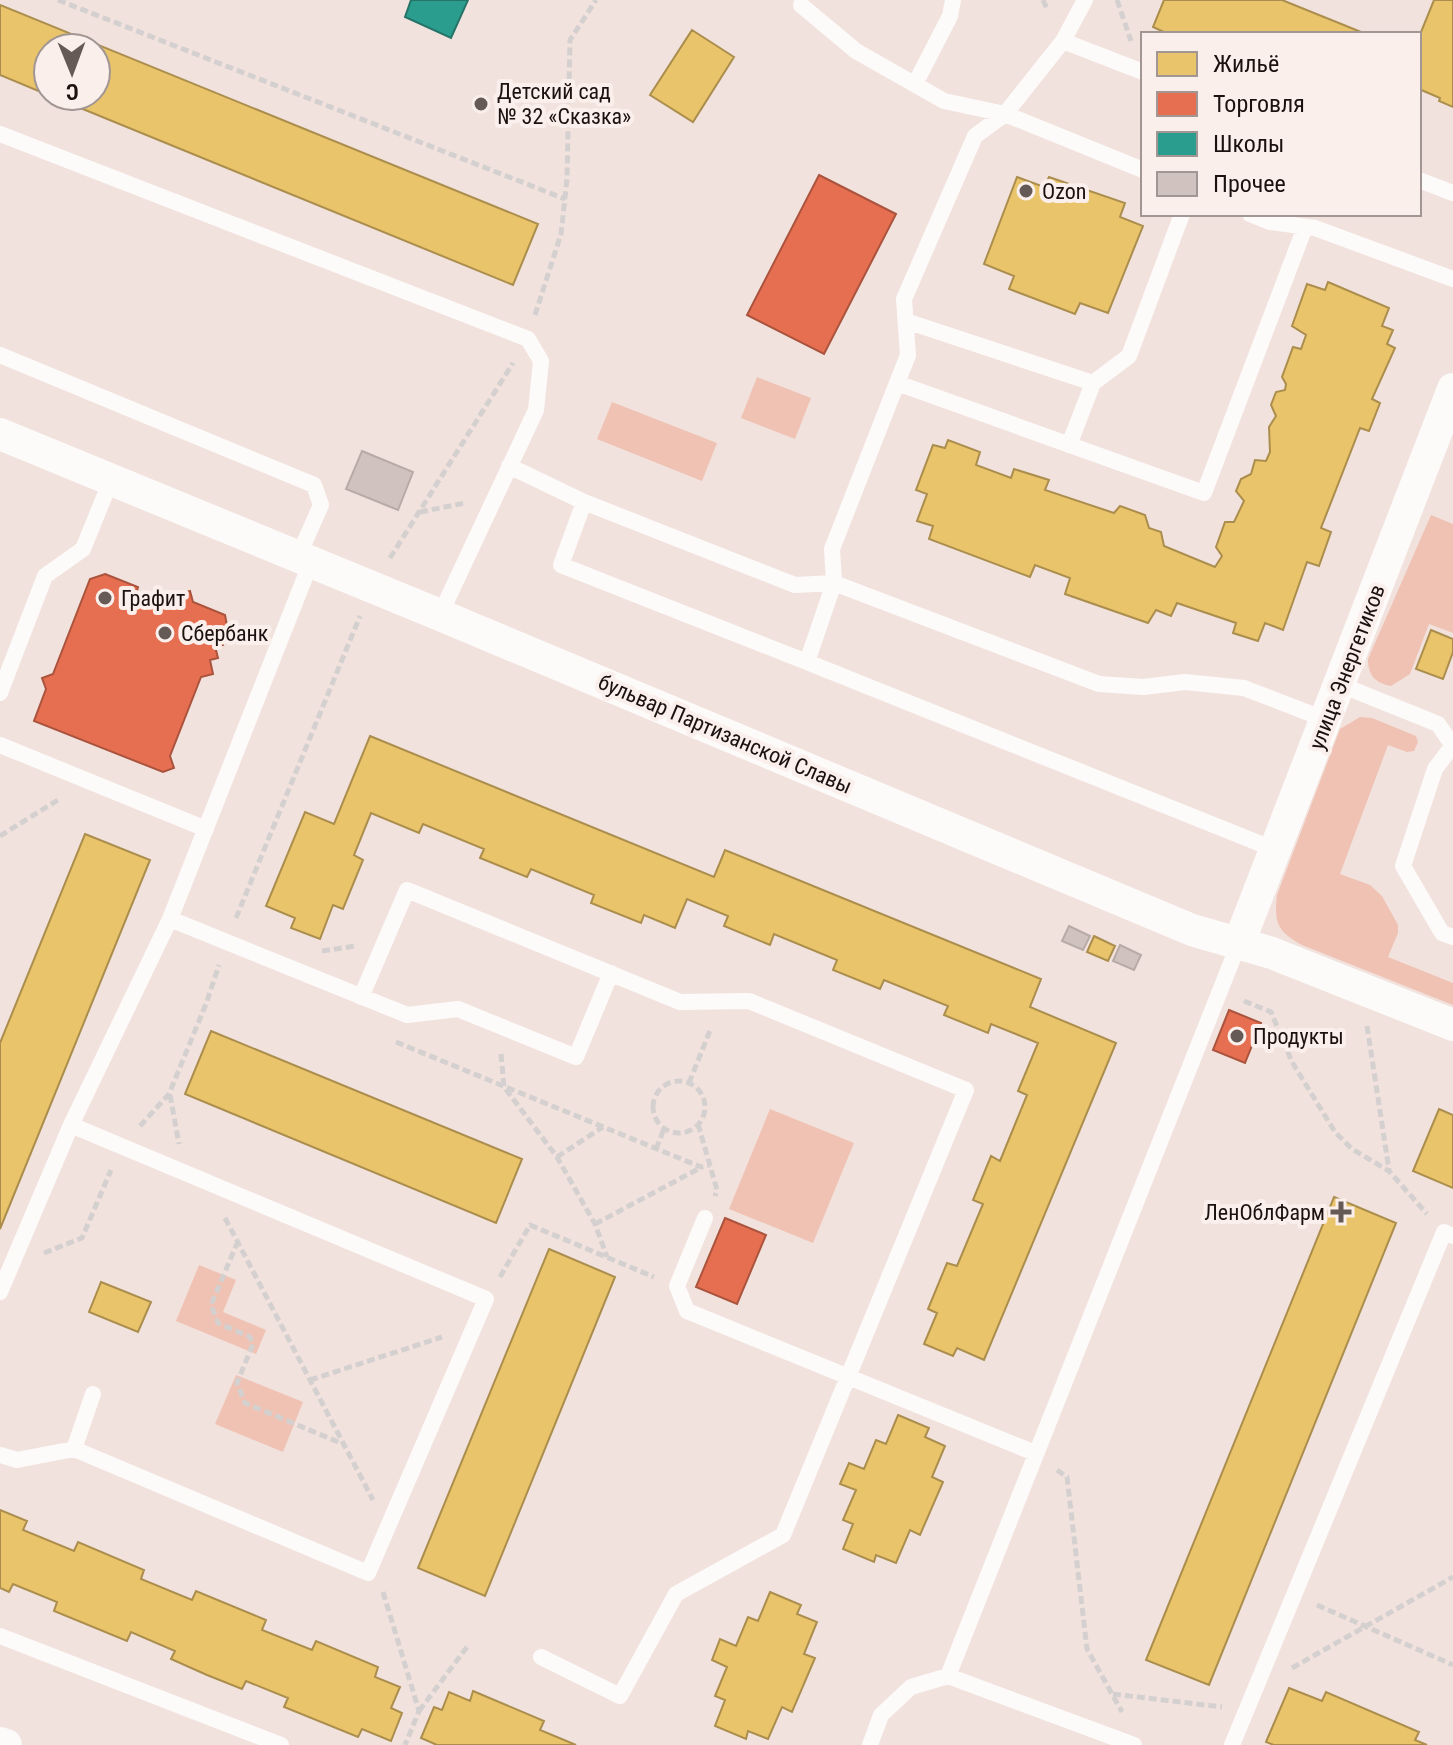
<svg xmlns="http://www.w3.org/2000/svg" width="1453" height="1745" viewBox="0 0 1453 1745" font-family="'Roboto Condensed',sans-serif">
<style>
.green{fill:#efc2b3}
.homes{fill:#e9c46a;stroke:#ab8e4e;stroke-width:2}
.shops{fill:#e76f51;stroke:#aa533d;stroke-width:2}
.schools{fill:#2a9d8f;stroke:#267368;stroke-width:2}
.building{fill:#d0c3bf;stroke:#b8aba7;stroke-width:2}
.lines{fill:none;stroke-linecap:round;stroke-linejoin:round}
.path{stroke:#d4d0cf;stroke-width:5;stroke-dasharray:8 4;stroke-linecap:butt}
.lane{stroke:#fdfbfa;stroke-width:16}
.street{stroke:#fdfbfa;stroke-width:32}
.poi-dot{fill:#665a56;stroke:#fbefec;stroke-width:3}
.labels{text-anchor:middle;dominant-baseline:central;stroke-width:8;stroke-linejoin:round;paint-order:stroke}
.poi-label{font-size:22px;fill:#1b110e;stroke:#fbefec;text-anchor:start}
.street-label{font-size:22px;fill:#1b110e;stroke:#fbefec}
</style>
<rect width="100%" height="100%" fill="#f2e2dd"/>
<path class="green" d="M 757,377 L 811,398 L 795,439 L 741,418 Z
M 612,402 L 717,443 L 702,481 L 597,439 Z
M 1431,515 L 1453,524 L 1453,633 L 1429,624 L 1410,674 L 1391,686 C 1375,683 1368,675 1368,659 Z
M 1360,717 L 1372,718 L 1416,736 L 1418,742 L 1414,751 L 1407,752 L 1388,745 L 1340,874 L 1370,885 L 1382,896 L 1398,925 L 1398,933 L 1388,957 L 1453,983 L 1453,1005 L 1302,945 C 1277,931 1274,923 1277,895 L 1340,729 Z
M 770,1109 L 854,1143 L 813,1243 L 729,1209 Z
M 199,1265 L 236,1280 L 223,1312 L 266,1330 L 256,1354 L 176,1321 Z
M 236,1375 L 303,1402 L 283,1452 L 215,1424 Z"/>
<path class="homes" d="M 1164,0 L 1282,0 L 1366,34 L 1168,34 L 1153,27 Z
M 1434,0 L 1453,0 L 1453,107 L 1439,101 L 1440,98 L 1419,89 L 1419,37 Z
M 0,5 L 538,224 L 513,285 L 51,96 L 96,96 L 96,48 L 48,48 L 48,95 L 0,75 Z
M 692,30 L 734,57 L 693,122 L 650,95 Z
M 1017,177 L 1044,187 L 1049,177 L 1125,203 L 1120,217 L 1143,226 L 1108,313 L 1080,303 L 1075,314 L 1009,289 L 1014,276 L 984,264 Z
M 1328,282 L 1389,308 L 1382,326 L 1393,330 L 1387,344 L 1395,348 L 1372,399 L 1380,403 L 1369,431 L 1360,428 L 1321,528 L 1331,532 L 1319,566 L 1307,562 L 1283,630 L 1265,623 L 1258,641 L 1233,633 L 1236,623 L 1177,603 L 1171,616 L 1156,610 L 1148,623 L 1065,594 L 1070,578 L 1035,565 L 1030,577 L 929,539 L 933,526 L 917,521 L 927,494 L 916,490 L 933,445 L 945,448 L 948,440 L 980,452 L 976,465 L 1011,478 L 1014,469 L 1049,480 L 1045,490 L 1114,513 L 1120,506 L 1145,515 L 1149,528 L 1161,532 L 1164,546 L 1215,567 L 1222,556 L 1216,547 L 1225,522 L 1234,522 L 1244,501 L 1236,491 L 1241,479 L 1251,474 L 1255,460 L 1266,461 L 1270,452 L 1269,427 L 1276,416 L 1271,405 L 1276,392 L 1285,390 L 1286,384 L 1282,377 L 1293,347 L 1301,349 L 1306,335 L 1292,326 L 1307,284 L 1325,290 Z
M 1431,630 L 1453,639 L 1453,652 L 1443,679 L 1416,669 Z
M 370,736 L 714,877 L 725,850 L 1041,979 L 1030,1007 L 1116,1043 L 984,1360 L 957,1348 L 953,1356 L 924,1344 L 937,1313 L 928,1309 L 947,1263 L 957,1266 L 983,1204 L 973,1200 L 991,1156 L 1000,1161 L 1027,1095 L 1018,1091 L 1038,1043 L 991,1024 L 988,1033 L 944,1015 L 948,1006 L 884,980 L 880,989 L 833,970 L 837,960 L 774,934 L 770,945 L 724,926 L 728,916 L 687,899 L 675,928 L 644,915 L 641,923 L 591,903 L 594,895 L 531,869 L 527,877 L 480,858 L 484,849 L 423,824 L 419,833 L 371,813 L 354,855 L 363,860 L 343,909 L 333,905 L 320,939 L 291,928 L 295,918 L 266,906 L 305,812 L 334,824 Z
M 85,834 L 150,860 L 0,1229 L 0,1043 Z
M 1094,936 L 1115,946 L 1108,961 L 1087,952 Z
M 211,1031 L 522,1159 L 496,1223 L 185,1094 Z
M 1439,1109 L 1453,1115 L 1453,1188 L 1413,1171 Z
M 1334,1197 L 1396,1223 L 1209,1685 L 1146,1660 Z
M 549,1249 L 615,1277 L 485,1596 L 418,1568 Z
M 101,1282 L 151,1302 L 138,1332 L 89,1312 Z
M 898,1415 L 929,1428 L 925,1437 L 945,1446 L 932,1477 L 943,1482 L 920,1535 L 910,1530 L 896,1563 L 876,1555 L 874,1562 L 843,1549 L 853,1524 L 843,1520 L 856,1490 L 840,1484 L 849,1463 L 864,1469 L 876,1440 L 886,1444 Z
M 0,1510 L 27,1521 L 23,1530 L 74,1551 L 78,1542 L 144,1570 L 141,1579 L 192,1600 L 196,1591 L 266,1620 L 262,1630 L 312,1650 L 316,1641 L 378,1667 L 375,1677 L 400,1687 L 391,1708 L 402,1713 L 391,1741 L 362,1729 L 358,1737 L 284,1707 L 288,1698 L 246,1681 L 242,1689 L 207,1675 L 171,1659 L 175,1651 L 131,1632 L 127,1641 L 54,1611 L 57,1602 L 13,1584 L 9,1592 L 0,1588 Z
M 770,1592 L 801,1605 L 797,1614 L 817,1622 L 804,1654 L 815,1658 L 792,1712 L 782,1707 L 768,1739 L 748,1731 L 746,1739 L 715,1726 L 725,1700 L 715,1696 L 727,1667 L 712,1660 L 720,1639 L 736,1646 L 748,1617 L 758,1621 Z
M 1289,1688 L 1322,1701 L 1326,1692 L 1419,1732 L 1415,1740 L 1427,1745 L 1274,1745 L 1266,1742 Z
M 473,1691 L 544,1721 L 540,1730 L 576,1745 L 437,1745 L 421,1738 L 434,1707 L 442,1710 L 449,1692 L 470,1701 Z"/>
<path class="shops" d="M 819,175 L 896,214 L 824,354 L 747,315 Z
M 105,574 L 138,587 L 136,595 L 171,608 L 176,595 L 190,591 L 193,602 L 225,615 L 228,631 L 221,632 L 223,645 L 215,646 L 218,658 L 210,660 L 213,674 L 201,677 L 170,756 L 174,768 L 163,772 L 34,721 L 46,689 L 42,678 L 53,674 L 90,579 Z
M 1229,1010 L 1261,1023 L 1245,1063 L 1213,1050 Z
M 725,1218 L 766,1235 L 737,1304 L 696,1287 Z"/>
<path class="schools" d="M 411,0 L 468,0 L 451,38 L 405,17 Z"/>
<path class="building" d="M 362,451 L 413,472 L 398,510 L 346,489 Z
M 1069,926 L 1090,936 L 1083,950 L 1062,941 Z
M 1120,945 L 1141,955 L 1134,970 L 1113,961 Z"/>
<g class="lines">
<path class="path" d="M 58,0 L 565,199
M 1043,0 L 1048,11
M 1117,0 L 1131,41
M 535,315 L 561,234 L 567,179 L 570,40 L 596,0
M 420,512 L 465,503
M 390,558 L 513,363
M 0,836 L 61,798
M 236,918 L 360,616
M 322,951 L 356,946
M 1244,1001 L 1271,1012 L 1292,1062 L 1335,1132 L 1352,1149 L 1389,1171 L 1427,1214
M 1367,1026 L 1389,1170
M 396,1042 L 701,1167 L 710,1165
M 501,1054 L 504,1087 L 557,1157 L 595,1224 L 607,1257
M653 1107a26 26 0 1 1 52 0a26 26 0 1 1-52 0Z
M 689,1083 L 711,1028
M 170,1095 L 179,1144
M 698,1124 L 717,1190 L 715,1196
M 140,1126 L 169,1094 L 206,1004 L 219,965
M 656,1149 L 664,1129
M 557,1157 L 603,1127
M 225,1218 L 373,1500
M 595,1224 L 700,1168
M 238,1241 L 211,1305 L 218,1323 L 250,1337 L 253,1344 L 237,1383 L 245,1403 L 343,1444
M 44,1253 L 82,1238 L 111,1170
M 500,1277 L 530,1225 L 654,1277
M 310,1380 L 442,1337
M 1057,1470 L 1067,1477 L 1087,1649 L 1122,1712
M 383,1592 L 419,1711 L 405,1745
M 1317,1605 L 1453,1665
M 1292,1668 L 1453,1577
M 1113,1694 L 1222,1707
M 419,1711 L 467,1647"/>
<path class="lane" d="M 801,5 L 856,51 L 944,101 L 1005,114 L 1143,170
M 1063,41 L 1143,72
M 915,84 L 950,16 L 953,0
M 0,134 L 528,339 L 541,361 L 536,410 L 440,615
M 1419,180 L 1453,193
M 1250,214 L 1270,222 L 1315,228 L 1453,279
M 906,321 L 1093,383 L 1129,356 L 1182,214
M 0,355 L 314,485 L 321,505 L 298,557
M 897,383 L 1204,493 L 1305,227
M 1069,445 L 1093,383
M 509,466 L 584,502 L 795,585 L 834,583 L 1099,684 L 1143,687 L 1185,682 L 1244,688 L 1327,720
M 584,502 L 561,565 L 807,662 L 834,583 L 832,549 L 908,355 L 904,299 L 975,136 L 1005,114 L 1063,41 L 1085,0
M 807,662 L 1276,850
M 1341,685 L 1438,724 L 1453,746
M 0,693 L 45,576 L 83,549 L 111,480
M 0,745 L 206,829
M 1453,745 L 1435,769 L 1403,866 L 1442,933 L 1453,937
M 170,919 L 407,1015 L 458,1009 L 576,1057 L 611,973
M 361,997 L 407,890 L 680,1002 L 749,1001 L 966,1090 L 783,1535 L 676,1594 L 620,1696 L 541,1657
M 705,1218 L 677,1286 L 687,1311 L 1035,1453
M 0,1292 L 71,1125 L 170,919 L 311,562
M 74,1449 L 93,1394
M 0,1455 L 17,1460 L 74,1449 L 368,1573 L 486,1299 L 71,1125
M 0,1636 L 281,1745
M 948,1676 L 1134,1745
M 870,1745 L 881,1715 L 911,1687 L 948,1676 L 1239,943
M 1232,1745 L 1444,1232 L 1453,1236"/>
<path class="street" d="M 0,434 L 440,615 L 1192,930 L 1272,953 L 1453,1025
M 1239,943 L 1453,389
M 0,1743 L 6,1745"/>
</g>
<g class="poi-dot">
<circle cx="481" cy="104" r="8"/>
<circle cx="1026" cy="191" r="8"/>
<circle cx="105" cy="598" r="8"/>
<circle cx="165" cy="633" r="8"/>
<circle cx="1237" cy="1036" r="8"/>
<path d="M1337 1200h8v8h8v8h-8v8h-8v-8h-8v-8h8z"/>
</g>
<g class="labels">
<g class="poi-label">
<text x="497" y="91">Детский сад<tspan x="497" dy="25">№ 32 «Сказка»</tspan></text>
<text x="1042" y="191">Ozon</text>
<text x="121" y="598">Графит</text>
<text x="181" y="633">Сбербанк</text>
<text x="1253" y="1036">Продукты</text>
<text x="1325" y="1212" text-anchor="end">ЛенОблФарм</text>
</g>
<g class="street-label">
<text transform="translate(1347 667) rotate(-69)">улица Энергетиков</text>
<text transform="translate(725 734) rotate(23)">бульвар Партизанской Славы</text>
</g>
</g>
<rect x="1141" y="32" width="280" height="184" fill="#fbefec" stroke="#a19693" stroke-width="2"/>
<rect x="1157" y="52" width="40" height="24" fill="#e9c46a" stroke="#a19693" stroke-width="2"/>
<text x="1213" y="72" font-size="24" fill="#1b110e">Жильё</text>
<rect x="1157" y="92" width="40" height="24" fill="#e76f51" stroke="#a19693" stroke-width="2"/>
<text x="1213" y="112" font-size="24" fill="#1b110e">Торговля</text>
<rect x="1157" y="132" width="40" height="24" fill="#2a9d8f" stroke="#a19693" stroke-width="2"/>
<text x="1213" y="152" font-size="24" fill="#1b110e">Школы</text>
<rect x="1157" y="172" width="40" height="24" fill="#d0c3bf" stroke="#a19693" stroke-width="2"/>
<text x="1213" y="192" font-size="24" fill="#1b110e">Прочее</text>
<g transform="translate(72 72) rotate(179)"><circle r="38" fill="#fbefec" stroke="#a19693" stroke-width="2"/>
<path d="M0-6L14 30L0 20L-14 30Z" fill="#665a56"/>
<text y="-12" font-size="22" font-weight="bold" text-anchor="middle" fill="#1b110e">С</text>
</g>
</svg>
